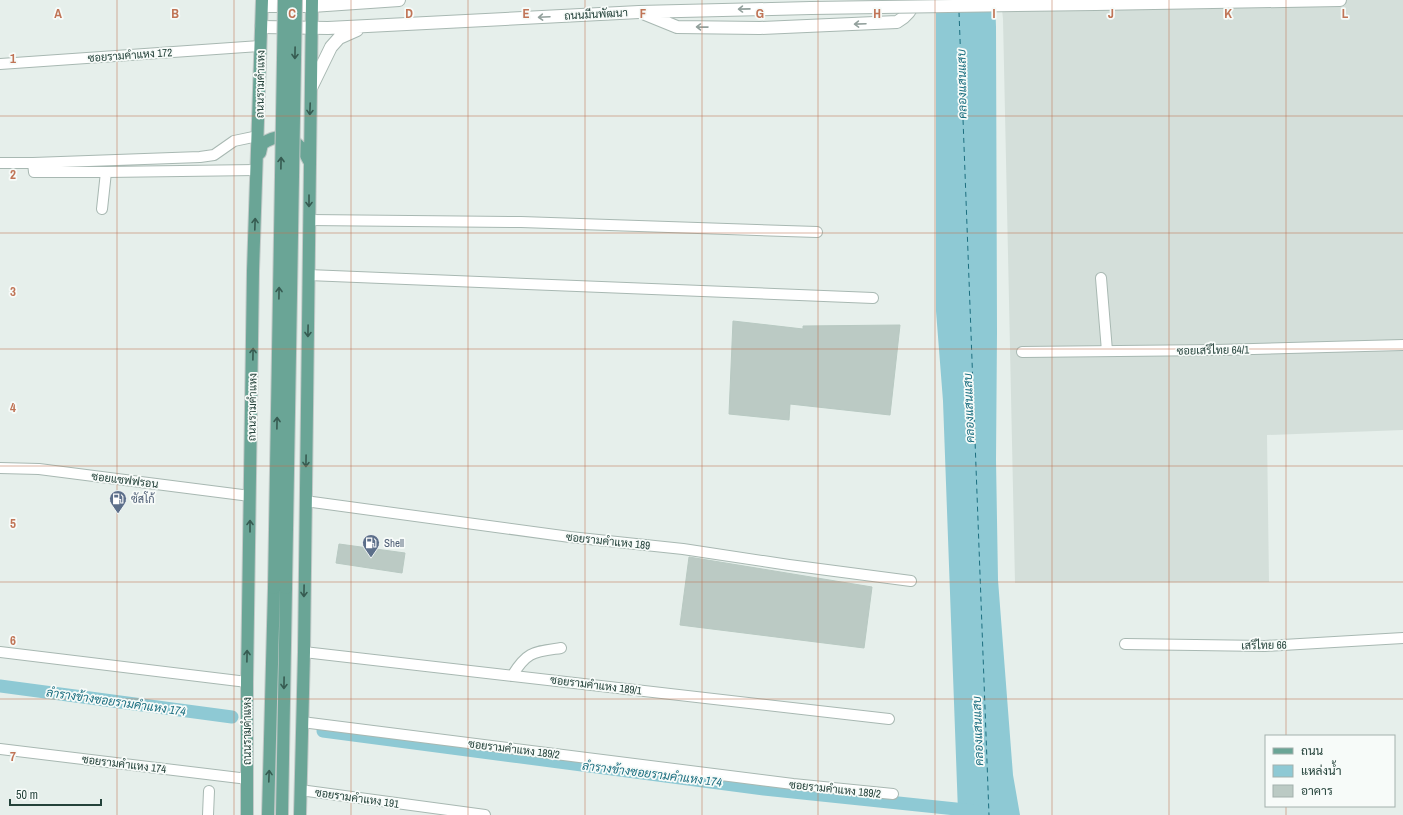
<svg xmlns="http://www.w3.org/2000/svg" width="1403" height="815" viewBox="0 0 1403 815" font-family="'Archivo Narrow',Sarabun,sans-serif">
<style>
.built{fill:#d4dfda}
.water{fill:#8ec9d4}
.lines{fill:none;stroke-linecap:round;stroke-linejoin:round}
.canal{stroke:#8ec9d4;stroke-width:13}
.ferry{stroke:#1c6f80;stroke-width:1;stroke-dasharray:5 4;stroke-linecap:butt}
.building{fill:#bbcac4;stroke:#b8c9c2}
.minor-casing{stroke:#a8b8b2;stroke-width:12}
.tertiary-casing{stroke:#a8b8b2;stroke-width:14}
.primary-casing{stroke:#c2cac8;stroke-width:14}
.minor{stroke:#fff;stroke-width:10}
.tertiary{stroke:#fff;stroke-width:12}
.primary{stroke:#6aa596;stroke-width:12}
.tertiary-bridge-casing{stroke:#a8b8b2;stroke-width:14;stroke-linecap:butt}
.primary-bridge-casing{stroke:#c2cac8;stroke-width:14;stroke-linecap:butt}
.tertiary-bridge{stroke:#fff;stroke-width:12}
.primary-bridge{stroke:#6aa596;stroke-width:12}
.oneway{stroke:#92a09c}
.oneway2{stroke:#365b51}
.grid{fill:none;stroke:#c07456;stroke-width:1;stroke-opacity:0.55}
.labels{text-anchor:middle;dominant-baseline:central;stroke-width:3.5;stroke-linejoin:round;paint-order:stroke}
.street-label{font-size:11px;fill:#24423a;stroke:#f7fbf9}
.service-label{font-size:11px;fill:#4e5e75;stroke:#f7fbf9;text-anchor:start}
.water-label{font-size:12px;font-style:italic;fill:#1c6f80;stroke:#f7fbf9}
.grid-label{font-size:13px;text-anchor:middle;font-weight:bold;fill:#c07456;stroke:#f7fbf9;stroke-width:3.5;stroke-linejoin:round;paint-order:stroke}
</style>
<rect width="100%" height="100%" fill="#e6efeb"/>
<path class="built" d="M 1001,0 L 1403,0 L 1403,430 L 1267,435 L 1269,582 L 1015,583 L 1003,19 Z"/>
<path class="water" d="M 936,0 L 995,0 L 996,27 L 997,332 L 996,460 L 998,580 L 1013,775 L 1020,815 L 958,815 L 958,812 L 943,401 L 936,311 Z"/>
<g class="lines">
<path class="canal" d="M 0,686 L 232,717
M 323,731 L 764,789 L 975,811"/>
<path class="ferry" d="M 959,12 L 989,815"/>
</g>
<path class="building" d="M 733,321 L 803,329 L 803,326 L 900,325 L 890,415 L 790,404 L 789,420 L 729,414 Z
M 339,544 L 405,553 L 402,573 L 336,563 Z
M 689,557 L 872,587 L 864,648 L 680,625 Z"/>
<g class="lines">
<defs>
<path id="minor" d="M 0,64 L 261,46
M 0,163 L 33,163 L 200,157 L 214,155 L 234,141 L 258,136
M 33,163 L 34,172 L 106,172
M 102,209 L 106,172 L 257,170
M 309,220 L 521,222 L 817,232
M 308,275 L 873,298
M 1101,278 L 1107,351
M 1022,352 L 1216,350 L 1403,345
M 0,468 L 39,469 L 250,496
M 305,501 L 570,537 L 683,549 L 789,565 L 911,581
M 1125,644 L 1265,646 L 1403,638
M 0,652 L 247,682
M 304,652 L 889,719
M 512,676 C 527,651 534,652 561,648
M 302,722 L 793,784 L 893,794
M 0,749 L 248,779
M 300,790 L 485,815
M 208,815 L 209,791"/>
<path id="tertiary" d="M 1095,4 L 1340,0
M 262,6 L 312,6 L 399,0
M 645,14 L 677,27 L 760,28 L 897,22 C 906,17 912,10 915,0
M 261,27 L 328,28 L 639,12 L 811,8
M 311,88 L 331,47 L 339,38 L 357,30"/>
<path id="primary" d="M 260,153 L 262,144 C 284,129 299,140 309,161
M 247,815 L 247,682 L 253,271 L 262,0
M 268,815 L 274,588
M 282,815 L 286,588
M 300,815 L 304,652 L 312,0"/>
</defs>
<use href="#minor" class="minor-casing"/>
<use href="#tertiary" class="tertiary-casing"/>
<use href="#primary" class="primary-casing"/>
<use href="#minor" class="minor"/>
<use href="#tertiary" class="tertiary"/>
<use href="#primary" class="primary"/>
<defs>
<path id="tertiary-bridge" d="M 811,8 L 1095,4"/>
<path id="primary-bridge" d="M 274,588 L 284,0
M 286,588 L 296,0"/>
</defs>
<use href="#tertiary-bridge" class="tertiary-bridge-casing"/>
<use href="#primary-bridge" class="primary-bridge-casing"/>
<use href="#tertiary-bridge" class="tertiary-bridge"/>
<use href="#primary-bridge" class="primary-bridge"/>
</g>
<defs><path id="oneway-shaft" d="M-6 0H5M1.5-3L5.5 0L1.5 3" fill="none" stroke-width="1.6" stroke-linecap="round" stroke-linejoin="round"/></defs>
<g class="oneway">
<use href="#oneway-shaft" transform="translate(744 9) rotate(179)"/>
<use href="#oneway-shaft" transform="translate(544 17) rotate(177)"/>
<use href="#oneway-shaft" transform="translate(860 24) rotate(178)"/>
<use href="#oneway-shaft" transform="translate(702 27) rotate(-179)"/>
</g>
<g class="oneway2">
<use href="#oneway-shaft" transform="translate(295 53) rotate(91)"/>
<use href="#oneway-shaft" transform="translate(310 109) rotate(92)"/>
<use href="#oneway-shaft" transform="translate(281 163) rotate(-89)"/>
<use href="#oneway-shaft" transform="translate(309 201) rotate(90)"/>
<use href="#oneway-shaft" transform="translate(255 224) rotate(-88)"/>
<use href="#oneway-shaft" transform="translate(279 293) rotate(-89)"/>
<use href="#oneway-shaft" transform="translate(308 331) rotate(91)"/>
<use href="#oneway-shaft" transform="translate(253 354) rotate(-89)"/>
<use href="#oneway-shaft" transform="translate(277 423) rotate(-89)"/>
<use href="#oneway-shaft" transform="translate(306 461) rotate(91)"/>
<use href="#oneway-shaft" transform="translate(250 526) rotate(-90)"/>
<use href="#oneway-shaft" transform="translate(304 591) rotate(91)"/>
<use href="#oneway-shaft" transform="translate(247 656) rotate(-89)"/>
<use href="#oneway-shaft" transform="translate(284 683) rotate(91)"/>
<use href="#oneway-shaft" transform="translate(269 776) rotate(-88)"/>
</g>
<path class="grid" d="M 117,0 L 117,815M 234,0 L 234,815M 351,0 L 351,815M 468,0 L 468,815M 585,0 L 585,815M 702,0 L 702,815M 818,0 L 818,815M 935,0 L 935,815M 1052,0 L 1052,815M 1169,0 L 1169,815M 1286,0 L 1286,736M 0,116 L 1403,116M 0,233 L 1403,233M 0,349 L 1403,349M 0,466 L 1403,466M 0,582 L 1403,582M 0,699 L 1403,699M 1286,806 L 1286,815"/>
<defs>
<symbol id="fuel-pin" viewBox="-11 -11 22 30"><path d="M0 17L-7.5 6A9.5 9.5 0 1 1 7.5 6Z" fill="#5c6f8a" stroke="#f7fbf9"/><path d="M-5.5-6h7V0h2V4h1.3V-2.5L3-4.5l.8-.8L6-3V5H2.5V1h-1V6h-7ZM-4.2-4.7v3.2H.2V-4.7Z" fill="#fff"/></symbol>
</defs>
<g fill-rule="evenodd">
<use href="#fuel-pin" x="108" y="489" width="20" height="27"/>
<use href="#fuel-pin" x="361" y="533" width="20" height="27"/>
</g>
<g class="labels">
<g class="street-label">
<text transform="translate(596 14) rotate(-3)">ถนนมีนพัฒนา</text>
<text transform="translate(130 55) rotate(-4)">ซอยรามคำแหง 172</text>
<text transform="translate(260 84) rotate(-89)">ถนนรามคำแหง</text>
<text transform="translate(1213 350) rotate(-1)">ซอยเสรีไทย 64/1</text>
<text transform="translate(252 407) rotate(-89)">ถนนรามคำแหง</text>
<text transform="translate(125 480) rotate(7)">ซอยแซฟฟรอน</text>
<text transform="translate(608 541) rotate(6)">ซอยรามคำแหง 189</text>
<text transform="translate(1264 645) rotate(-1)">เสรีไทย 66</text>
<text transform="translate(596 685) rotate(7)">ซอยรามคำแหง 189/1</text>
<text transform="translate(247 731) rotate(-90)">ถนนรามคำแหง</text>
<text transform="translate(514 749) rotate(7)">ซอยรามคำแหง 189/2</text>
<text transform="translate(124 764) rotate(7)">ซอยรามคำแหง 174</text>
<text transform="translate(835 789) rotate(6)">ซอยรามคำแหง 189/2</text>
<text transform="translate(357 798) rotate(8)">ซอยรามคำแหง 191</text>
</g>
<g class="service-label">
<text x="131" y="499">ซัสโก้</text>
<text x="384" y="543">Shell</text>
</g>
<g class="water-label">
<text transform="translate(962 84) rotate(-91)">คลองแสนแสบ</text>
<text transform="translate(969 408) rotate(-92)">คลองแสนแสบ</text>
<text transform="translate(116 702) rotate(8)">ลำรางข้างซอยรามคำแหง 174</text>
<text transform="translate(978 731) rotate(-92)">คลองแสนแสบ</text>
<text transform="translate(652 774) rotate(7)">ลำรางข้างซอยรามคำแหง 174</text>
</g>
</g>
<g class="grid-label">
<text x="58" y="18">A</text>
<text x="175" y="18">B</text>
<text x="292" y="18">C</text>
<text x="409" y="18">D</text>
<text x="526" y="18">E</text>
<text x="643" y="18">F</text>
<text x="760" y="18">G</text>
<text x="877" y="18">H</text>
<text x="994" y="18">I</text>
<text x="1111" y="18">J</text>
<text x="1228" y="18">K</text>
<text x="1345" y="18">L</text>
<text x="13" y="63">1</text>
<text x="13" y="179">2</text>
<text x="13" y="296">3</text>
<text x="13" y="412">4</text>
<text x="13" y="528">5</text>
<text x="13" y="645">6</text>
<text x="13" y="761">7</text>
</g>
<rect x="1265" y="735" width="130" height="72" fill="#f7fbf9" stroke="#a3b1ad"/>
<rect x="1273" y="748" width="20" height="6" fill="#6aa596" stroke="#a3b1ad"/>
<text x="1301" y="755" font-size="12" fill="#24423a">ถนน</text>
<rect x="1273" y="765" width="20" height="12" fill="#8ec9d4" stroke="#a3b1ad"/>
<text x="1301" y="775" font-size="12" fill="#24423a">แหล่งน้ำ</text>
<rect x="1273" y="785" width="20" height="12" fill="#bbcac4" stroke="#a3b1ad"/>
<text x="1301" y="795" font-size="12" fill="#24423a">อาคาร</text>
<path d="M10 799v6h91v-6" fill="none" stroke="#24423a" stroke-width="2"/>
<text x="16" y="799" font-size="12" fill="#24423a" stroke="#f7fbf9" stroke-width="3" paint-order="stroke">50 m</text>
</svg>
